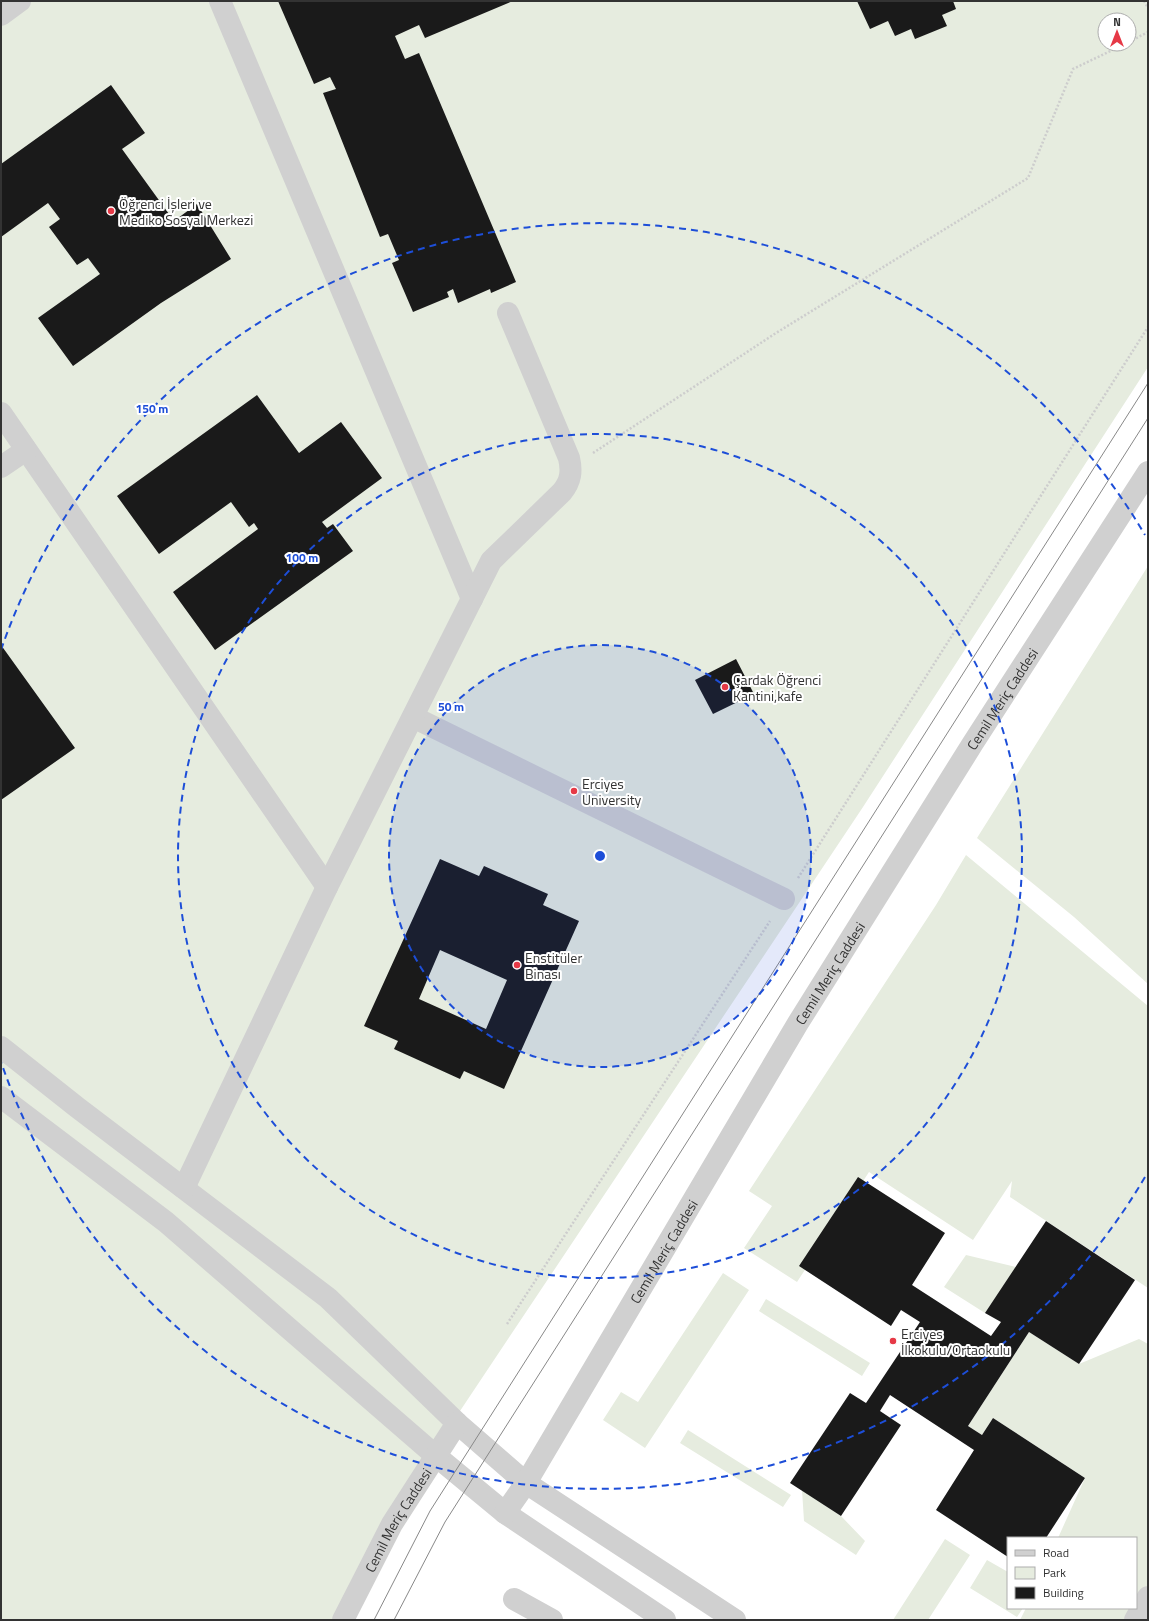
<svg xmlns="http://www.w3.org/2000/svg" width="1149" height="1621" viewBox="0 0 1149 1621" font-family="'Titillium Web',sans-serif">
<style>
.green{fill:#e6ecdf;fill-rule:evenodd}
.building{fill:#1a1a1a;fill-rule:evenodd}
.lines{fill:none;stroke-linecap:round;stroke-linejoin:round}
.path{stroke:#cdcdcd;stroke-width:2.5;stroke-dasharray:2 2;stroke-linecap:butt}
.minor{stroke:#d0d0d0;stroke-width:22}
.tram{stroke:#888;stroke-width:1}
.ring{fill:none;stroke:#1d4ed8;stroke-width:2;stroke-dasharray:7 5}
.poi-dot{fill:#e63946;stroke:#fff;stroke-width:1.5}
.labels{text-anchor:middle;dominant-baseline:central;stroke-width:4;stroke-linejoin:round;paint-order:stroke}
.poi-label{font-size:14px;fill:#333;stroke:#fff;text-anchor:start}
.street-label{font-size:14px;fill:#333;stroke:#fff}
.centre{fill:#1d4ed8;stroke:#fff;stroke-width:2}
.ring-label{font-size:12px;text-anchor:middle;font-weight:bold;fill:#1d4ed8;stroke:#fff;stroke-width:4;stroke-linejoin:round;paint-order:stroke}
</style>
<rect width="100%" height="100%" fill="#fff"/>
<path class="green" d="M 28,1 L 1148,1 L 1148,367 L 863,807 L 422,1468 L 340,1620 L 1,1620 L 1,20 ZM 1105,20 L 1129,20 L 1129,44 L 1105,44 Z
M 1148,566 L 1148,984 L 1074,917 L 977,838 Z
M 966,855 L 1148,1006 L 1148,1288 L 1010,1197 L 1012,1181 L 973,1240 L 869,1172 L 797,1282 L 744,1248 L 772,1206 L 749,1191 L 936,905 Z
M 966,1255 L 1016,1267 L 985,1313 L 944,1287 Z
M 723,1273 L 749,1290 L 645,1448 L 603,1420 L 621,1392 L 638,1402 Z
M 766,1299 L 870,1363 L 862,1376 L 759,1311 Z
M 1029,1332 L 1079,1364 L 1139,1339 L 1148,1344 L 1148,1615 L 1145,1620 L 1020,1620 L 1026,1608 L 1136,1608 L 1136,1538 L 1058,1538 L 1085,1478 L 993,1418 L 982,1435 L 968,1426 Z
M 688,1430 L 791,1495 L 783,1507 L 680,1443 Z
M 802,1490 L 841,1516 L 865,1541 L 856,1555 L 804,1521 Z
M 945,1539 L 970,1555 L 928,1620 L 893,1620 Z
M 987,1560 L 1008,1572 L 1008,1608 L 1023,1608 L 1017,1617 L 970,1588 Z"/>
<path class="building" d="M 278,1 L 513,1 L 425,38 L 419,25 L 395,36 L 405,59 L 419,53 L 516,282 L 491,293 L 490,289 L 458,303 L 453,289 L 447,292 L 449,297 L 413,312 L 392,263 L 399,260 L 388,234 L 380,237 L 323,93 L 336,89 L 330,77 L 314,84 Z
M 857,1 L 953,1 L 956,9 L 942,15 L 947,26 L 915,39 L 911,29 L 895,36 L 888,21 L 870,29 Z
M 111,85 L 145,133 L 122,149 L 174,221 L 197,204 L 231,259 L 161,303 L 73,366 L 38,318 L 100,274 L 88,258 L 77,265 L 49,227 L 60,219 L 48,203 L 1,237 L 1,164 Z
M 257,395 L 299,453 L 341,422 L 382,478 L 322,522 L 327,528 L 333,524 L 353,551 L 215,650 L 173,592 L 258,529 L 254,523 L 249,527 L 231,502 L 159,554 L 117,496 Z
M 1,645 L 75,748 L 1,800 Z
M 736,659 L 754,694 L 713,714 L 695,680 Z
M 440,859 L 479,876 L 484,866 L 548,894 L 543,905 L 579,921 L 504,1089 L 464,1071 L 460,1079 L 394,1049 L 398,1041 L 364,1026 ZM 440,950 L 507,980 L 486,1029 L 419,999 Z
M 858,1177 L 945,1233 L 912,1285 L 991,1336 L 1001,1322 L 985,1313 L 1046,1221 L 1135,1280 L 1079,1364 L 1029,1332 L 968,1426 L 982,1435 L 993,1418 L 1085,1478 L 1046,1538 L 1008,1538 L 1008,1557 L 936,1510 L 974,1450 L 890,1395 L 880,1411 L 901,1425 L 841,1516 L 790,1483 L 850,1393 L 866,1403 L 920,1322 L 901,1310 L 891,1326 L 799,1266 Z"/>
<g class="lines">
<path class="path" d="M 1144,1 L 1148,8
M 1129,42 L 1148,32
M 593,453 L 776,333 L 1028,178 L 1073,69 L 1125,44
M 798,878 L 1148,327
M 507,1324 L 770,921"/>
<g class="minor">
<path d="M 220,1 L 472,599"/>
<path d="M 1,15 L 20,1"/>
<path d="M 1,413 L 327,887"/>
<path d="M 1,467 L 26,450"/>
<path d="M 413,717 L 784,899"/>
<path d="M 1,1047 L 78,1108 L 328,1298 L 457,1423 L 526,1483 L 735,1620"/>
<path d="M 1,1097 L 166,1222 L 436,1456 L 505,1513 L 665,1620"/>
<path d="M 184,1188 L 327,887 L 491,561 L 562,492 C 571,481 572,471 569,458 L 508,313"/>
<path id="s1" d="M 505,1513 L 526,1483 L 798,1023 L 973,743 L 1148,472"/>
<path d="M 514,1599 L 552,1620"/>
<path id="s2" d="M 343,1620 L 392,1524 L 457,1423"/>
<path d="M 1135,1620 L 1148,1597"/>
</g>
<path class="tram" d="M 374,1620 L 430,1511 L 1148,383
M 394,1620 L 445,1522 L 1148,418"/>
</g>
<circle cx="600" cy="856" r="211" fill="#1d4ed8" fill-opacity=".12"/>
<g class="ring">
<circle cx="600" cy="856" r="211"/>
<circle cx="600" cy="856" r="422"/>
<path d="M1145 1177A633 633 0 0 1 1 1062M1 650A633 633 0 0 1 1145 535"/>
</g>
<g class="poi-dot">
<circle cx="111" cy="211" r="4"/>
<circle cx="725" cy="687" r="4"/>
<circle cx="574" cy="791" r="4"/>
<circle cx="517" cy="965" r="4"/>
<circle cx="893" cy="1341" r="4"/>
</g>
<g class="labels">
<g class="poi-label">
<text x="119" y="203">Öğrenci İşleri ve<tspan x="119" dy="16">Mediko Sosyal Merkezi</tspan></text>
<text x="733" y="679">Çardak Öğrenci<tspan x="733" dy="16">Kantini,kafe</tspan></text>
<text x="582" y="783">Erciyes<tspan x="582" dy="16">University</tspan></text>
<text x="525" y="957">Enstitüler<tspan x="525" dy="16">Binası</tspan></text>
<text x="901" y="1333">Erciyes<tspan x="901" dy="16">İlkokulu/Ortaokulu</tspan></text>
</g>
<g class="street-label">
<text stroke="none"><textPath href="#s1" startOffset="954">Cemil Meriç Caddesi</textPath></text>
<text stroke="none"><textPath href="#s1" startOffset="630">Cemil Meriç Caddesi</textPath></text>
<text stroke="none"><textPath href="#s1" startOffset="306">Cemil Meriç Caddesi</textPath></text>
<text stroke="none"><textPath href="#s2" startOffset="114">Cemil Meriç Caddesi</textPath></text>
</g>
</g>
<circle cx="600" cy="856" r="6" class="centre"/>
<g class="ring-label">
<text x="152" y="413">150 m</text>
<text x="302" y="562">100 m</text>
<text x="451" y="711">50 m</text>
</g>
<rect width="1149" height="1621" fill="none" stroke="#333333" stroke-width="4"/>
<rect x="1007" y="1537" width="130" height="72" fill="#ffffff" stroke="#adadad"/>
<rect x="1015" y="1550" width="20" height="6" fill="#d0d0d0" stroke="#adadad"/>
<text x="1043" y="1557" font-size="12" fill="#333333">Road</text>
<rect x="1015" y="1567" width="20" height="12" fill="#e6ecdf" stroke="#adadad"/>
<text x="1043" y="1577" font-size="12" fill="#333333">Park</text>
<rect x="1015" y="1587" width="20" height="12" fill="#1a1a1a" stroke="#adadad"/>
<text x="1043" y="1597" font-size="12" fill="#333333">Building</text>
<g transform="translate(1117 32)"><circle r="19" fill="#ffffff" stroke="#adadad"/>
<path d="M0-3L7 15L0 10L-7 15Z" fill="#e63946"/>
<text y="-6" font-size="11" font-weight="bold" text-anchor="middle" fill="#333333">N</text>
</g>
</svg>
